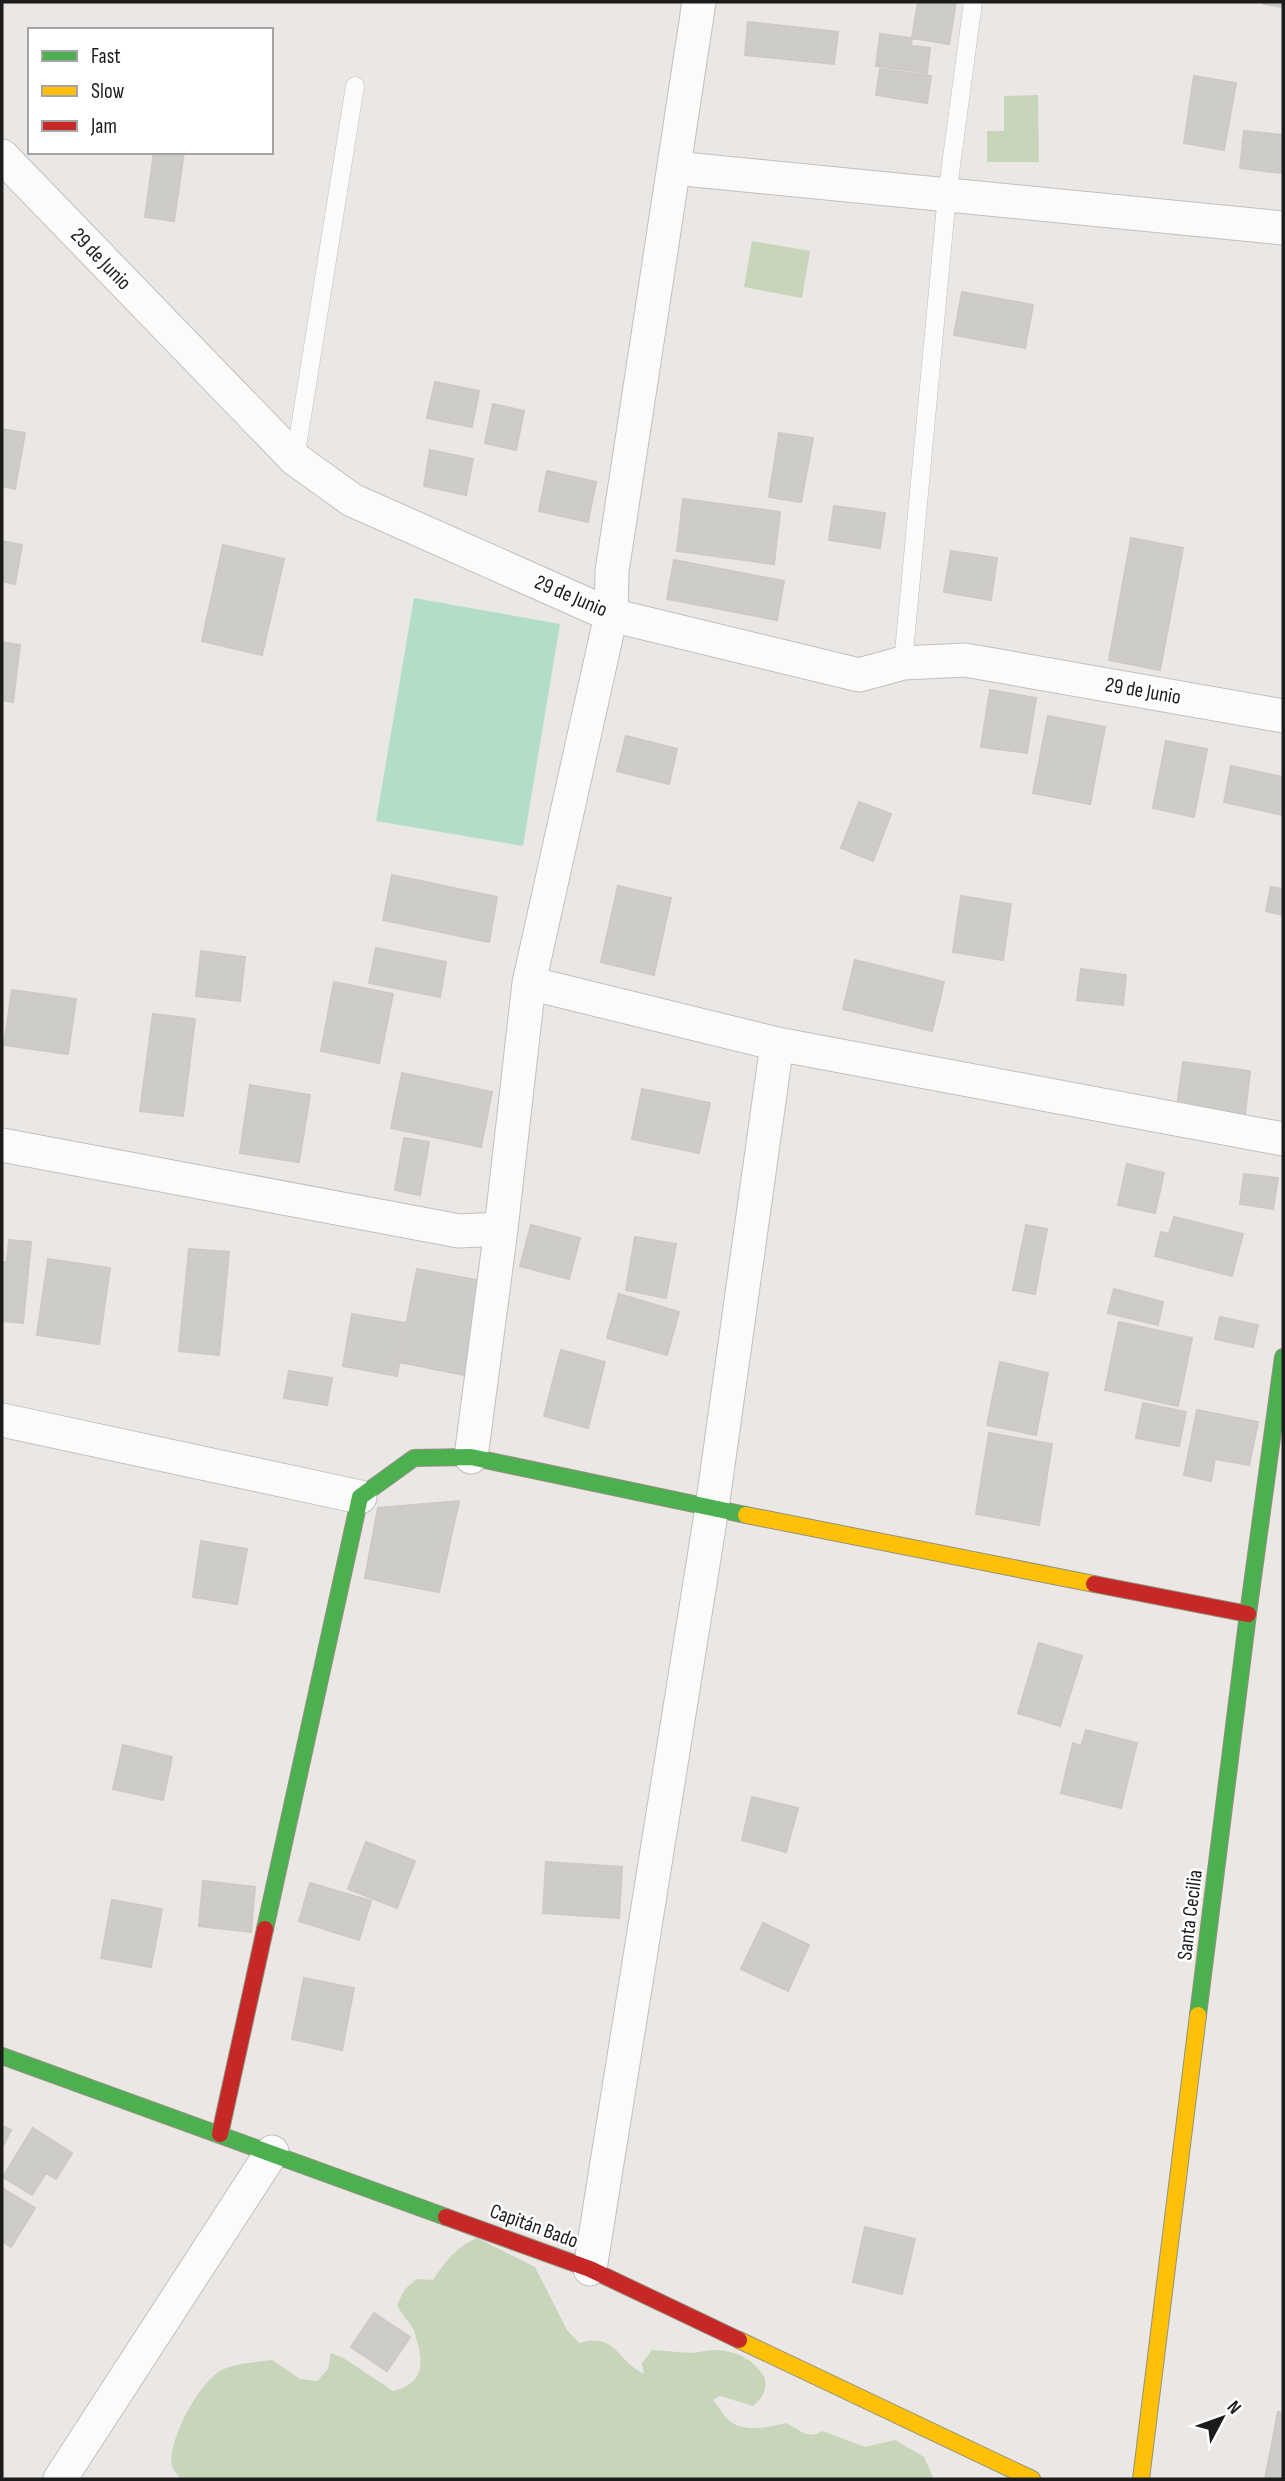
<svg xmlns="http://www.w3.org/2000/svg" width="1285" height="2481" viewBox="0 0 1285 2481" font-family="'Sofia Sans Condensed',sans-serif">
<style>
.forest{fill:#c7d6bb}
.pitch{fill:#b2dec8}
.building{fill:#ceccc9;stroke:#cdc9c6;stroke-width:2}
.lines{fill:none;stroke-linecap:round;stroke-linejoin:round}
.lane-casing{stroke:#c1c0bf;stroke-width:19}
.street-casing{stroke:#c1c0bf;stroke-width:35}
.fast-casing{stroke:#91917e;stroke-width:18}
.slow-casing{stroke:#91917e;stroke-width:18}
.jam-casing{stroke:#91917e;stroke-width:18}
.lane{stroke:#fcfbfb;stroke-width:18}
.street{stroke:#fcfbfb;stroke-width:33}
.fast{stroke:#4caf50;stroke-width:16}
.slow{stroke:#ffc107;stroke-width:16}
.jam{stroke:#c62828;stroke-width:16}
.labels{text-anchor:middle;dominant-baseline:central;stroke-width:5;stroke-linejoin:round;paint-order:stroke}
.street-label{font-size:21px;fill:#1c1c1c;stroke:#fff}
</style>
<rect width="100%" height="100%" fill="#eae7e4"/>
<path class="forest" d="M 1038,95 L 1039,162 L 987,162 L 987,131 L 1004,131 L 1004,96 Z
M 752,241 L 810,251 L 802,298 L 744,287 Z
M 477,2238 L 535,2267 L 567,2330 L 579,2343 C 616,2332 615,2359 644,2374 L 642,2363 L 652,2350 C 665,2351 678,2352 691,2353 C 698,2353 705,2350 713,2350 C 733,2350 754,2358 764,2377 C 769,2388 761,2400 753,2406 L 720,2396 L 713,2400 C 719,2407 726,2421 736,2425 C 751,2431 771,2427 785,2423 C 800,2428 806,2441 822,2431 L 865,2447 L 895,2440 L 924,2457 L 934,2479 L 181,2479 C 178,2475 173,2470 172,2466 C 167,2441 201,2378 224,2369 C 238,2363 257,2362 272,2360 L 300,2379 L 317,2381 L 328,2369 L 331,2353 L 345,2359 L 393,2391 C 420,2384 424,2370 418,2344 C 416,2339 415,2333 413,2328 C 407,2320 402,2314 397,2305 L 405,2289 L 417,2279 L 433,2280 C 446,2261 456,2247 477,2238 Z"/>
<path class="pitch" d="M 414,598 L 560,624 L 523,846 L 376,821 Z"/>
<path class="building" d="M 918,2 L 956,2 L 949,44 L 912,38 Z
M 1265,2 L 1283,2 L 1283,7 L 1264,4 Z
M 748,22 L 838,32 L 834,64 L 745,55 Z
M 880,34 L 912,38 L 911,46 L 930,48 L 927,73 L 876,66 Z
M 880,69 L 931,76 L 927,103 L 876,95 Z
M 1194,76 L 1236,83 L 1224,150 L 1184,143 Z
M 1244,131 L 1283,135 L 1281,173 L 1240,168 Z
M 154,152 L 184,152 L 174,221 L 145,217 Z
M 962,292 L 1033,305 L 1025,348 L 954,335 Z
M 435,382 L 479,391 L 472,427 L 427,418 Z
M 493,404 L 524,411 L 516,450 L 485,443 Z
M 2,429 L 25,433 L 15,489 L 2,486 Z
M 779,433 L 813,438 L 801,502 L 769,497 Z
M 430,450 L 473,459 L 466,495 L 424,486 Z
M 547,471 L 596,482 L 588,522 L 539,511 Z
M 683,499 L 780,512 L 774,564 L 677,551 Z
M 834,506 L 885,513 L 880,548 L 829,540 Z
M 1131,538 L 1183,548 L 1160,670 L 1109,660 Z
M 2,541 L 22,545 L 15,584 L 2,581 Z
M 223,545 L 284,559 L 262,655 L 202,641 Z
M 951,551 L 997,558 L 991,600 L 944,592 Z
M 674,560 L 784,581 L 777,620 L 667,599 Z
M 2,642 L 20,645 L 13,702 L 2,700 Z
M 990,690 L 1036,698 L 1027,753 L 981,747 Z
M 1048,716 L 1105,727 L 1090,804 L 1033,793 Z
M 626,736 L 677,749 L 669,784 L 617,771 Z
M 1166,741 L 1207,749 L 1194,817 L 1153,808 Z
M 1231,766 L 1283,777 L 1283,815 L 1224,802 Z
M 859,802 L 891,814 L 873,861 L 841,848 Z
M 392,875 L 497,897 L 489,942 L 383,920 Z
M 618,886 L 671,898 L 654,975 L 601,962 Z
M 1271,887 L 1283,889 L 1283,915 L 1266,911 Z
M 961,896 L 1011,904 L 1003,960 L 953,952 Z
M 376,948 L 446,962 L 440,997 L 369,983 Z
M 201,951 L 245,957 L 240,1001 L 196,996 Z
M 855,960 L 944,982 L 932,1031 L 843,1009 Z
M 1081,969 L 1126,975 L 1123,1005 L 1077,1000 Z
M 334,982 L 393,994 L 379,1063 L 321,1051 Z
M 12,990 L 76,999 L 68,1054 L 4,1045 Z
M 153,1014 L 195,1019 L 183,1116 L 140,1111 Z
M 1183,1062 L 1250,1071 L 1244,1124 L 1176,1115 Z
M 402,1073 L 492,1092 L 481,1147 L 391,1128 Z
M 250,1085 L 310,1095 L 299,1162 L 240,1153 Z
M 642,1089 L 710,1103 L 699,1153 L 632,1139 Z
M 404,1138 L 429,1142 L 420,1195 L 395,1190 Z
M 1127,1164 L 1164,1173 L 1155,1213 L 1118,1205 Z
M 1244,1174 L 1278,1178 L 1273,1209 L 1240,1204 Z
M 1174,1217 L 1243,1234 L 1232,1276 L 1155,1256 L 1161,1232 L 1169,1234 Z
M 531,1225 L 580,1238 L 569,1279 L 520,1266 Z
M 1026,1225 L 1047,1229 L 1035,1294 L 1013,1290 Z
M 635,1237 L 676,1244 L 666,1298 L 626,1290 Z
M 9,1240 L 31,1242 L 23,1323 L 2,1321 L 2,1262 L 7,1262 Z
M 189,1249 L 229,1252 L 219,1355 L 179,1351 Z
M 48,1259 L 110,1268 L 99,1344 L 37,1335 Z
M 417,1269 L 487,1282 L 469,1376 L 399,1362 Z
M 1114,1289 L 1163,1302 L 1158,1325 L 1108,1313 Z
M 619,1294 L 679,1312 L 667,1355 L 607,1338 Z
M 352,1314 L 406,1323 L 397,1376 L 343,1366 Z
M 1220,1317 L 1258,1325 L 1253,1347 L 1215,1339 Z
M 1119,1322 L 1192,1338 L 1178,1406 L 1105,1390 Z
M 561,1350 L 605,1362 L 588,1428 L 544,1416 Z
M 1000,1362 L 1048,1373 L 1036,1435 L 987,1425 Z
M 289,1371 L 332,1378 L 327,1405 L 284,1398 Z
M 1143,1403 L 1186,1412 L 1179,1446 L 1136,1438 Z
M 1197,1410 L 1258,1422 L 1249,1465 L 1215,1459 L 1211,1481 L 1184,1475 Z
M 989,1433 L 1052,1444 L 1039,1525 L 976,1514 Z
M 459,1501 L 439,1592 L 365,1578 L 378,1508 Z
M 201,1541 L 247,1549 L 237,1604 L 193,1597 Z
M 1039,1643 L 1082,1656 L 1060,1726 L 1018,1713 Z
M 1086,1730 L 1137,1743 L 1121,1808 L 1061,1793 L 1073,1743 L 1081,1746 Z
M 123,1745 L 172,1757 L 163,1800 L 113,1789 Z
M 752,1797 L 798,1808 L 786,1852 L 742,1840 Z
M 366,1842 L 415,1861 L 397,1908 L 348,1889 Z
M 546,1862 L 622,1867 L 619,1918 L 543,1913 Z
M 203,1881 L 255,1887 L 251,1932 L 199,1926 Z
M 310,1883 L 371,1901 L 359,1940 L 299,1921 Z
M 112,1900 L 162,1909 L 151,1967 L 101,1958 Z
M 763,1923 L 809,1945 L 788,1991 L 741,1969 Z
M 304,1978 L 354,1988 L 342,2050 L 292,2039 Z
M 2,2126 L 11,2130 L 2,2148 Z
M 33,2128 L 72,2153 L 56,2179 L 46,2173 L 32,2195 L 3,2177 Z
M 2,2188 L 35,2208 L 11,2247 L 2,2241 Z
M 865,2227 L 915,2239 L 902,2294 L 853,2282 Z
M 374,2313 L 410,2337 L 387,2371 L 351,2347 Z
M 1278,2412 L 1283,2413 L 1283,2479 L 1265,2479 Z"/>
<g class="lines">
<defs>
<path id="lane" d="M 295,459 L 355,86
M 903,663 L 947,195 L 973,2"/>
<path id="street" d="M 2,156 L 295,459 L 352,500 L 611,615 L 859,675 L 903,663 L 965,660 L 1283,716
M 674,168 L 1283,228
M 529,983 L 777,1044 L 1283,1139
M 2,1145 L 459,1231 L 501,1229
M 2,1420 L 360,1497
M 471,1457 L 501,1229 L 529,983 L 611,615 L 612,571 L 699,2
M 590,2269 L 712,1508 L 777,1044
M 60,2479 L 272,2152"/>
<path id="fast" d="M 265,1929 L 360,1497 L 414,1458 L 471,1457 L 746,1515
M 1198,2015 L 1248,1614 L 1283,1357
M 2,2056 L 446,2217"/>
<path id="slow" d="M 746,1515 L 1094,1584
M 739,2340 L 1032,2479
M 1141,2479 L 1198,2015"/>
<path id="jam" d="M 1094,1584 L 1248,1614
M 220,2134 L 265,1929
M 446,2217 L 590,2269 L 739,2340"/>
</defs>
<use href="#lane" class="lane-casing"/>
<use href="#street" class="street-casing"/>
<use href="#fast" class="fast-casing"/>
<use href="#slow" class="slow-casing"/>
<use href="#jam" class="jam-casing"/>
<use href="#lane" class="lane"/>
<use href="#street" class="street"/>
<use href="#fast" class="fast"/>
<use href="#slow" class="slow"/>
<use href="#jam" class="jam"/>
</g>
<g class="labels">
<g class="street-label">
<text transform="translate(101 259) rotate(46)">29 de Junio</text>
<text transform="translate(571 596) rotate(23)">29 de Junio</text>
<text transform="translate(1143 691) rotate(10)">29 de Junio</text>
<text transform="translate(1190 1915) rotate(-83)">Santa Cecilia</text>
<text transform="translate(534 2226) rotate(20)">Capitán Bado</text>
</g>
</g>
<rect width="1285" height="2481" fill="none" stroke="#1c1c1c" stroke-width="7"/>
<rect x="28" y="28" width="245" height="126" fill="#ffffff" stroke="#a4a4a4" stroke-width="2"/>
<rect x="42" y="51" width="35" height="10" fill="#4caf50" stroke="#a4a4a4" stroke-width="2"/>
<text x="91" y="63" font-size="21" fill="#1c1c1c">Fast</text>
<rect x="42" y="86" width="35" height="10" fill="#ffc107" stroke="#a4a4a4" stroke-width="2"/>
<text x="91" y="98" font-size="21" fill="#1c1c1c">Slow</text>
<rect x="42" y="121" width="35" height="10" fill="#c62828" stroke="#a4a4a4" stroke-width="2"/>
<text x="91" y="133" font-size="21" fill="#1c1c1c">Jam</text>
<g transform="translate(1222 2418) rotate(49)" stroke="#ffffff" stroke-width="5" paint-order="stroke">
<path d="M0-5L12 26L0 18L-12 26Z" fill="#1c1c1c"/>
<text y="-10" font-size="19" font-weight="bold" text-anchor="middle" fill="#1c1c1c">N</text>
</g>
</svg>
